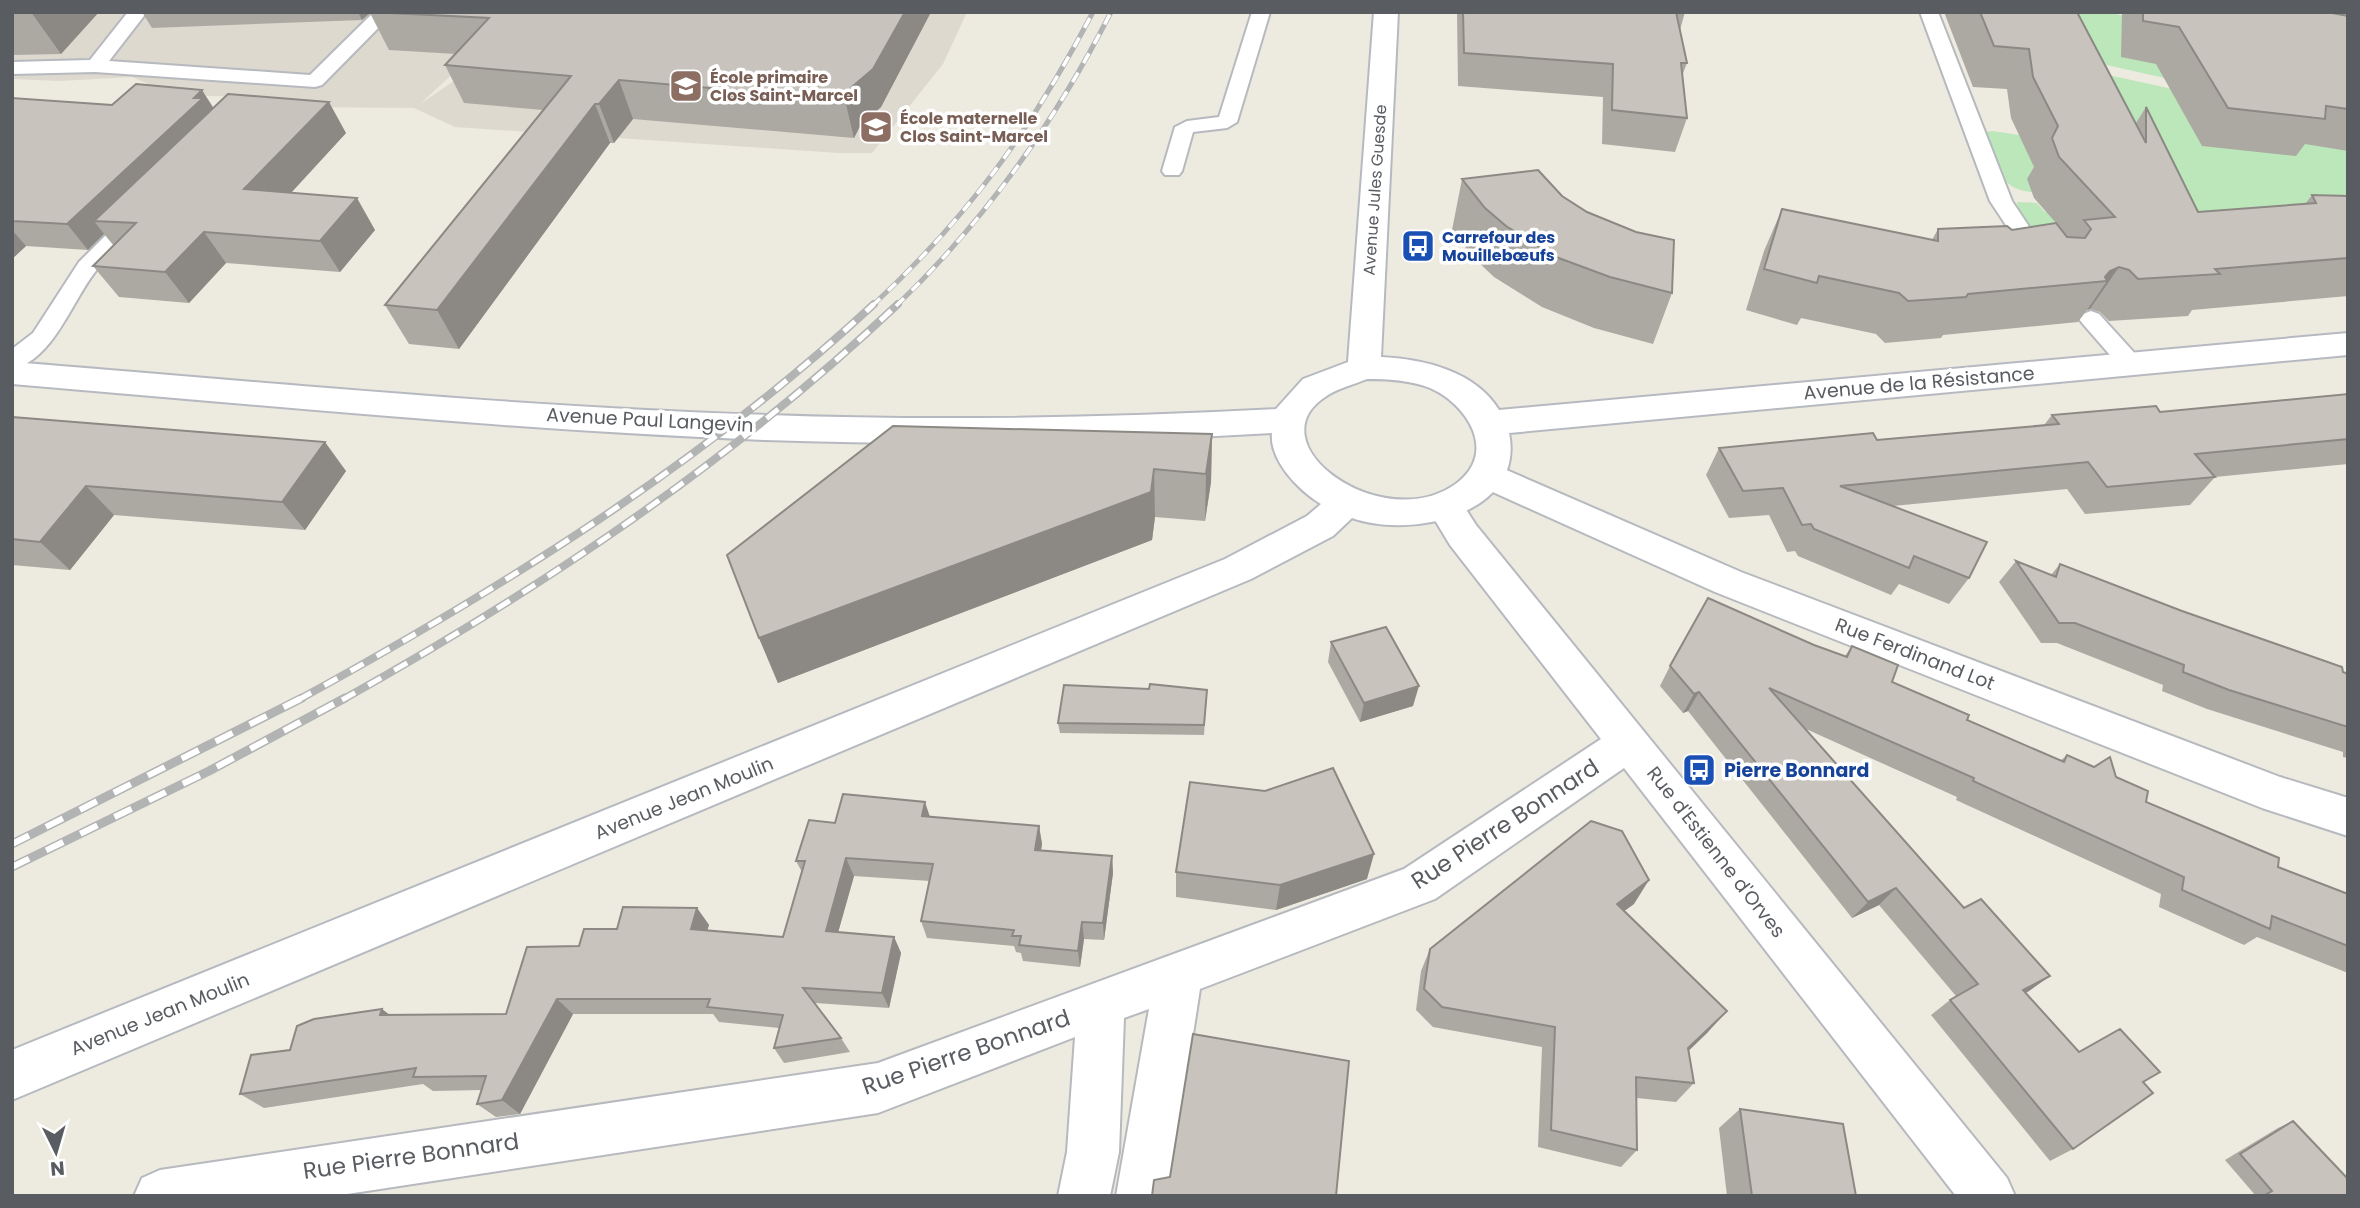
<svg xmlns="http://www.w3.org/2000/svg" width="2360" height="1208" viewBox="0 0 2360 1208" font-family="Poppins,sans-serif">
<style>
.education{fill:#ddd9cf}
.green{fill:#bbe7ba}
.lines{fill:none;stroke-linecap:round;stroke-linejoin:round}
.lane-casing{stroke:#b6b9be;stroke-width:4}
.street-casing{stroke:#b6b9be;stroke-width:4}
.secondary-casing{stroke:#b6bac0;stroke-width:4}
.lane{fill:#fff;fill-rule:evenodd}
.street{fill:#fff;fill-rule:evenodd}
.secondary{fill:#fff;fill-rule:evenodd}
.rail-far2-casing{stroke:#b2b3b3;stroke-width:5}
.rail-far1-casing{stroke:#b2b3b3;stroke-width:8}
.rail-casing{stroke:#b2b3b3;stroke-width:9}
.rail-far2{stroke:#fff;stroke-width:3.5;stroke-dasharray:11;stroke-linecap:butt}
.rail-far1{stroke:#fff;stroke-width:5;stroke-dasharray:15;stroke-linecap:butt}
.rail{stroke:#fff;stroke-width:6;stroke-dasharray:19;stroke-linecap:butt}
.wall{fill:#aca9a3}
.shaded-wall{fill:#8c8984}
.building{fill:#c8c4bd;stroke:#8c8984;stroke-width:2}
.labels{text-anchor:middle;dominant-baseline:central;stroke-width:7;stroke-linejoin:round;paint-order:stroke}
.far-education-label{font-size:16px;font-weight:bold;fill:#785e54;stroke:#fff;text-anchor:start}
.far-street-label{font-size:16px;fill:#595d62;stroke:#fff}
.far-transit-label{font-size:16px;font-weight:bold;fill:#164399;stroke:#fff;text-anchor:start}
.street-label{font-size:19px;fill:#595d62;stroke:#fff}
.transit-label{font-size:19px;font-weight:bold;fill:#164399;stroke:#fff;text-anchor:start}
.near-street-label{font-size:23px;fill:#595d62;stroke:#fff}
</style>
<rect width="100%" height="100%" fill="#edeae0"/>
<path class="education" d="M 12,12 L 507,12 L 473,55 L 420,104 L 485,60 L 524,12 L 967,12 L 943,64 L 872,153 L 838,153 L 455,127 L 414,108 L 292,107 L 248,97 L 175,95 L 132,77 L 59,81 L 12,79 Z"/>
<path class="green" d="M 2078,12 L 2108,12 L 2164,26 L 2168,66 L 2348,119 L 2102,64 Z
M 2085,70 L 2348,127 L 2348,239 L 2222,252 Z
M 1993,131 L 2019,135 L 2036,164 L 2032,192 C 1997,190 1997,162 1985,132 Z
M 2017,202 L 2037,203 L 2045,212 L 2054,212 L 2075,233 L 2057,267 L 2019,214 Z"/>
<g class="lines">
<defs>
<path id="lane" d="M 128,12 L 147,12 L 109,61 L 310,75 L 374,12 L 394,12 L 322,85 L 315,87 L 95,72 L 12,74 L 12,62 L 90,60 Z
M 1252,12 L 1270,12 L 1237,122 L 1227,128 L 1193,132 L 1182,171 L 1179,175 L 1165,175 L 1162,171 L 1175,127 L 1187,121 L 1219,117 Z
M 1920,12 L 1938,12 L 2012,201 L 2052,261 L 2049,266 L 2033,266 L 1990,201 Z
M 137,211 L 148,217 C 133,238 110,252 95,272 C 71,303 54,358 12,370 L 12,349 L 33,333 L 79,262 L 129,212 Z
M 2091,311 L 2099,314 L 2139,358 L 2143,364 L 2139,370 L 2123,370 L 2083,324 L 2079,319 L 2083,314 Z"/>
<path id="street" d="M 1488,462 L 1741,572 L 2280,777 L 2348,798 L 2348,836 L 2262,808 L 1715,592 L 1475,484 L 1470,475 L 1475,466 Z
M 1445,494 L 1458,497 L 1476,525 L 2007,1178 L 2015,1196 L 1956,1196 L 1624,768 L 1435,899 L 1200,989 L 1168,1196 L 1116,1196 L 1149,1009 L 1124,1018 L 1119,1152 L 1110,1196 L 1058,1196 L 1067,1152 L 1075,1037 L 878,1113 L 334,1196 L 134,1196 L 142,1178 L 160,1170 L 878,1063 L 1404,869 L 1601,739 L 1450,545 L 1427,507 L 1432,497 Z"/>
<path id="secondary" d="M 1374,12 L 1398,12 L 1381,357 C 1424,359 1475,371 1499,410 L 2348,333 L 2348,355 L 1509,433 C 1526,515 1410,539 1352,518 L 1333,536 L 1251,579 L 12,1100 L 12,1050 L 1225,559 L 1307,516 L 1321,504 C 1299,491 1269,460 1272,433 C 1103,443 934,446 765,440 C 513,430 263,405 12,384 L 12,362 C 264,382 515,407 768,415 C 937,421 1107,418 1276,409 L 1303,379 L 1348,362 ZM 1367,379 C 1388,379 1410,380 1430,388 C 1467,404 1498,452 1457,483 C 1383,538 1250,442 1328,395 C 1339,388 1355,384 1367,379 Z"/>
</defs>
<use href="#lane" class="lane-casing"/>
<use href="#street" class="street-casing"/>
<use href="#secondary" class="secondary-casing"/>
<use href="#lane" class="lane"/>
<use href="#street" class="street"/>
<use href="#secondary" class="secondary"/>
<defs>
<path id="rail-far2" d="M 872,306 C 970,215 1031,130 1093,12
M 896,306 C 986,220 1055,122 1111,12"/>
<path id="rail-far1" d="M 298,700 C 503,588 703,463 874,304
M 342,700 C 541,589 732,461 898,304"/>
<path id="rail" d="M 12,844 L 302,698
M 12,867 L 209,771 L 345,698"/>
</defs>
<use href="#rail-far2" class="rail-far2-casing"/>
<use href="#rail-far1" class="rail-far1-casing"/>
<use href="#rail" class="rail-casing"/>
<use href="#rail-far2" class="rail-far2"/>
<use href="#rail-far1" class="rail-far1"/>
<use href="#rail" class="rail"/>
</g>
<path class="wall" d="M 12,12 L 99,12 L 61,54 L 12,55 Z
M 142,12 L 931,12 L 881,107 L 860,126 L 854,138 L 633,119 L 614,143 L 610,143 L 459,349 L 409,344 L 385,305 L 543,110 L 464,103 L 445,65 L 456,54 L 389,50 L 370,13 L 362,20 L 152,28 Z
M 1457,12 L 1685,12 L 1680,30 L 1687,63 L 1682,76 L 1687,118 L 1675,152 L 1602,144 L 1603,97 L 1458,86 Z
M 1944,12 L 2077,12 L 2136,123 L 2146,107 L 2198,212 L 2305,204 L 2312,195 L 2348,196 L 2348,296 L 2192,310 L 2188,316 L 2109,321 L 2100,312 L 2090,309 L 2087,310 L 2078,322 L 1943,335 L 1941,338 L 1885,343 L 1876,334 L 1801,318 L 1797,325 L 1746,310 L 1764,251 L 1782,209 L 1932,240 L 1938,229 L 2012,230 L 2056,223 L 2034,198 L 2027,179 L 2034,167 L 2011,118 L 2007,89 L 1973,87 Z
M 2122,12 L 2348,12 L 2348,151 L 2305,144 L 2296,156 L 2202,146 L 2156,64 L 2121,57 Z
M 12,98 L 112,105 L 213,108 L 346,133 L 291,193 L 375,230 L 340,272 L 226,263 L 189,303 L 119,297 L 93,266 L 114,246 L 104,234 L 88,250 L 26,246 L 12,259 Z
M 1462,179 L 1562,196 L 1672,293 L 1653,344 L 1594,328 L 1542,307 L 1494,277 L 1474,258 L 1452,230 Z
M 2348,394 L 2348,464 L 2215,477 L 2190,505 L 2085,514 L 2067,489 L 1893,506 L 1969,578 L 1949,604 L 1899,584 L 1891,595 L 1798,556 L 1795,551 L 1787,552 L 1769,515 L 1729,518 L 1706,475 L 1719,448 L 1877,440 L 2044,425 L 2052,415 L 2160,412 Z
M 12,417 L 346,471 L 305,530 L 114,515 L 70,570 L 12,565 Z
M 1212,434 L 1211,482 L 1205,521 L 1155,517 L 1152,540 L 778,683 L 759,638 Z
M 2016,561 L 2051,575 L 2060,564 L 2348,674 L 2348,758 L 2343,757 L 2343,752 L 2207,709 L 2162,691 L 2163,685 L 2057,643 L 2041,643 L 1999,582 Z
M 1331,642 L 1413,706 L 1360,722 L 1328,662 Z
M 1852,646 L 1892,682 L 1967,720 L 2060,761 L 2067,755 L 2116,777 L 2146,802 L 2278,867 L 2348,894 L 2348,973 L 2257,937 L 2244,945 L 2159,907 L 2161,894 L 1956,800 L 1957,797 L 1806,729 L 1964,908 L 2050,976 L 2026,993 L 2079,1052 L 2143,1082 L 2073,1149 L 2050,1161 L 1931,1015 L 1950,1000 L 1956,996 L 1879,905 L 1852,918 L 1688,711 L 1683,713 L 1660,686 L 1670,666 L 1845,656 Z
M 1149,689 L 1207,690 L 1204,735 L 1060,733 L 1058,723 Z
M 930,817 L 1039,826 L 1042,844 L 1041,850 L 1112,856 L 1113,873 L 1104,940 L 1084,939 L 1080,967 L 1023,961 L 1021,953 L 1016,952 L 1014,946 L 927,938 L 921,921 L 930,881 L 854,876 L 838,932 L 894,937 L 901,953 L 889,1008 L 815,1003 L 841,1038 L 850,1052 L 784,1063 L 774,1048 L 779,1028 L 719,1022 L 713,1014 L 573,1014 L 520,1114 L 496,1117 L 477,1104 L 482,1090 L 433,1091 L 423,1084 L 264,1108 L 240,1094 L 290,1050 L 390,1015 L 506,1014 L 579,946 L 617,929 L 697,908 L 709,925 L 707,930 L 783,937 L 802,872 L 796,861 L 835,823 Z
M 1176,872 L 1367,879 L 1276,910 L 1176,897 Z
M 1634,904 L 1624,911 L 1708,1032 L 1689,1050 L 1694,1083 L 1676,1102 L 1637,1098 L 1637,1150 L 1621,1167 L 1538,1147 L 1542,1047 L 1433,1027 L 1416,1010 L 1421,971 L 1430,949 Z
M 1740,1109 L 1856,1196 L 1727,1196 L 1719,1128 Z
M 2293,1121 L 2348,1196 L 2256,1196 L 2225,1160 L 2278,1128 Z"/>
<path class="shaded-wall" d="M 31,12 L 99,12 L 61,54 Z
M 358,12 L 371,12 L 362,20 Z
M 905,12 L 931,12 L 881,107 L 860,126 L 854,138 L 845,100 L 852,87 Z
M 619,80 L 633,119 L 614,143 L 599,104 Z
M 202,90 L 218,115 L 94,221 L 104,234 L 88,250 L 67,224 Z
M 329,102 L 346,133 L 265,221 L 244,189 Z
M 595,104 L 610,143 L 459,349 L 437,310 Z
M 357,198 L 375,230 L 340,272 L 320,241 Z
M 12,230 L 26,246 L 12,259 Z
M 204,232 L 226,263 L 189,303 L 165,272 Z
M 2119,267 L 2090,309 L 2087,310 L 2107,281 L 2103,281 L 2110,271 Z
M 1212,434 L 1211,482 L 1205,521 L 1206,474 Z
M 325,442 L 346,471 L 305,530 L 282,502 Z
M 1154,469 L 1155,517 L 1152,540 L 778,683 L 759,638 Z
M 86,486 L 114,515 L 70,570 L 40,542 Z
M 1419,686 L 1413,706 L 1360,722 L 1364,703 Z
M 1699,692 L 1688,711 L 1683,713 L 1694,694 Z
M 925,802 L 931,820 L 922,816 Z
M 1039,826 L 1042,844 L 1038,867 L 1035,850 Z
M 1374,854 L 1367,879 L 1276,910 L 1280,885 Z
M 1112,856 L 1113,873 L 1104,940 L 1103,923 Z
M 846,858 L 854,876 L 834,947 L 826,931 Z
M 1649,880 L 1634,904 L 1602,927 L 1617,904 Z
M 1896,888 L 1879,905 L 1852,918 L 1868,902 Z
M 697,908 L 709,925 L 703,945 L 691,929 Z
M 1082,922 L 1084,939 L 1080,967 L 1078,951 Z
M 894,937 L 901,953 L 889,1008 L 882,993 Z
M 2050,976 L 2029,991 L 2003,1005 L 2023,990 Z
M 557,999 L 573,1014 L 520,1114 L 502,1100 Z
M 382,1009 L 402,1024 L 380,1015 Z
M 1727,1011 L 1708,1032 L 1671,1068 L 1688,1048 Z"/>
<path class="building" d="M 370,12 L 905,12 L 873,69 L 852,87 L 845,100 L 619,80 L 599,104 L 595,104 L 437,310 L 385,305 L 571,76 L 445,65 L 489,18 Z
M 1463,12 L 1676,12 L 1687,63 L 1681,63 L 1687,118 L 1612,110 L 1613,64 L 1464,53 Z
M 1980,12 L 2077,12 L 2146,143 L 2146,107 L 2198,212 L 2316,203 L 2312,195 L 2348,196 L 2348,258 L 2215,269 L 2220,274 L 2138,279 L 2129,270 L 2119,267 L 2110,271 L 2105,277 L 2107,281 L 1968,294 L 1966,297 L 1908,301 L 1899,293 L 1819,276 L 1817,283 L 1764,269 L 1782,209 L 1938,241 L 1938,229 L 2007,226 L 2012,230 L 2056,223 L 2067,237 L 2085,238 L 2091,229 L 2084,220 L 2115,217 L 2059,157 L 2052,138 L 2058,126 L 2033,77 L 2029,49 L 1994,46 Z
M 2143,12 L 2327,12 L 2348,16 L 2348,109 L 2326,106 L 2325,119 L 2228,108 L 2179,27 L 2143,21 Z
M 136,84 L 202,90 L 194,98 L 203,98 L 67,224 L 12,221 L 12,98 L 112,105 Z
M 228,94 L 329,102 L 244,189 L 357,198 L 320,241 L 204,232 L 165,272 L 93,266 L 136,223 L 94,221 Z
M 1538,170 L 1562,196 L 1587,212 L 1636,232 L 1674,240 L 1672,293 L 1610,277 L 1556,257 L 1506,226 L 1485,208 L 1462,179 Z
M 2348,394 L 2348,439 L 2195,454 L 2215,477 L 2107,487 L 2088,462 L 1840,486 L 1987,542 L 1969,578 L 1914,556 L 1909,568 L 1814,529 L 1811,524 L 1802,525 L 1783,488 L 1743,491 L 1719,448 L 1873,433 L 1877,440 L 2059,424 L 2052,415 L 2156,406 L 2160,412 Z
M 12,417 L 325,442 L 282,502 L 86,486 L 40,542 L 12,539 Z
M 893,426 L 1212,434 L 1206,474 L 1154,469 L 1151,492 L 759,638 L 727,555 Z
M 2016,561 L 2056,577 L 2060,564 L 2182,611 L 2342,667 L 2343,672 L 2348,674 L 2348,727 L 2229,690 L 2183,672 L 2184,665 L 2075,623 L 2059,623 Z
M 1708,598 L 1814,645 L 1847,657 L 1852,646 L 1898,665 L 1892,682 L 1969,715 L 1967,720 L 2064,762 L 2067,755 L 2094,767 L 2110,757 L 2116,777 L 2148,791 L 2146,802 L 2279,858 L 2278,867 L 2348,894 L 2348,946 L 2272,916 L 2270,929 L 2182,890 L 2184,877 L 1973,781 L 1974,778 L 1769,688 L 1964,908 L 1981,899 L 2050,976 L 2023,990 L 2079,1052 L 2120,1029 L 2160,1072 L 2143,1082 L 2153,1093 L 2073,1149 L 1950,1000 L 1978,984 L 1896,888 L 1868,902 L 1699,692 L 1694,694 L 1670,666 Z
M 1386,627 L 1419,686 L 1364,703 L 1331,642 Z
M 1150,684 L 1207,690 L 1204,725 L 1058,723 L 1064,685 L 1149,689 Z
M 1333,768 L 1374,854 L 1280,885 L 1176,872 L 1190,782 L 1265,791 Z
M 843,794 L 925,802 L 922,816 L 1039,826 L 1035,850 L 1112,856 L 1103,923 L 1082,922 L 1078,951 L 1019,945 L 1021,936 L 1012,936 L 1014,930 L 921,921 L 933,864 L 846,858 L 826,931 L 894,937 L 882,993 L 803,988 L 841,1038 L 774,1048 L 783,1015 L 707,1007 L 710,999 L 557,999 L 502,1100 L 477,1104 L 486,1076 L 413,1077 L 416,1068 L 240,1094 L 251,1055 L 290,1050 L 297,1026 L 314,1019 L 382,1009 L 380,1015 L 506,1014 L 527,947 L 579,946 L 584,929 L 617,929 L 623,907 L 697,908 L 691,929 L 783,937 L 805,861 L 796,861 L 809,820 L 835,823 Z
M 1591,821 L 1622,831 L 1649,880 L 1617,904 L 1727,1011 L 1688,1048 L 1694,1083 L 1636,1077 L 1637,1150 L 1551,1130 L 1555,1027 L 1442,1007 L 1424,989 L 1430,949 Z
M 1193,1034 L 1349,1061 L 1336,1196 L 1152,1196 L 1154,1180 L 1170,1177 Z
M 1740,1109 L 1843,1124 L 1856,1196 L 1752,1196 Z
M 2293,1121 L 2348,1179 L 2348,1196 L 2265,1195 L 2272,1191 L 2240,1154 Z"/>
<defs>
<symbol id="school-square" viewBox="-11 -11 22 22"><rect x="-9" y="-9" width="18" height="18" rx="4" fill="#8d6e63" stroke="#fff"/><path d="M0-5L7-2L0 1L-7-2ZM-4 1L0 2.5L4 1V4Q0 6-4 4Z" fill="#fff"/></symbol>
<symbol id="bus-square" viewBox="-11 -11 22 22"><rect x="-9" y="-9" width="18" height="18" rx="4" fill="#1a4fb4" stroke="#fff"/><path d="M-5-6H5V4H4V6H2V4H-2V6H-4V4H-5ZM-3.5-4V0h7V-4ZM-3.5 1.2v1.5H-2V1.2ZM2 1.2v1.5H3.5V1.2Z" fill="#fff"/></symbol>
</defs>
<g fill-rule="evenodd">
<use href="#school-square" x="667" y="67" width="38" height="38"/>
<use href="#school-square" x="857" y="108" width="38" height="38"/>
<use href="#bus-square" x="1399" y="227" width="38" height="38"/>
<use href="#bus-square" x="1680" y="751" width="38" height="38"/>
</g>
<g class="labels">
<g class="far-education-label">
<text x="710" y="77">École primaire<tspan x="710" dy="18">Clos Saint-Marcel</tspan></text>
<text x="900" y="118">École maternelle<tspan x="900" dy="18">Clos Saint-Marcel</tspan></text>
</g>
<g class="far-street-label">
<text transform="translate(1375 190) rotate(-86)">Avenue Jules Guesde</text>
</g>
<g class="far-transit-label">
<text x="1442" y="237">Carrefour des<tspan x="1442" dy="18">Mouillebœufs</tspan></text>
</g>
<g class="street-label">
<text transform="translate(1919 383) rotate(-5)">Avenue de la Résistance</text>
<text transform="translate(650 420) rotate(3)">Avenue Paul Langevin</text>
<text transform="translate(1915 654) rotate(21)">Rue Ferdinand Lot</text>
<text transform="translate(684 798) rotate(-22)">Avenue Jean Moulin</text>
<text transform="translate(1716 852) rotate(52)">Rue d'Estienne d'Orves</text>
<text transform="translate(160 1014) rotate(-22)">Avenue Jean Moulin</text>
</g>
<g class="transit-label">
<text x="1724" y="770">Pierre Bonnard</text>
</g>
<g class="near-street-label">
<text transform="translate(1505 824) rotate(-33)">Rue Pierre Bonnard</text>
<text transform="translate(966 1052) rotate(-19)">Rue Pierre Bonnard</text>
<text transform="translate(411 1156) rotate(-8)">Rue Pierre Bonnard</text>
</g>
</g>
<rect width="2360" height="1208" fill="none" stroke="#595d62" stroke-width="28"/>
<g transform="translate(56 1152) rotate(175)" stroke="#ffffff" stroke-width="5" paint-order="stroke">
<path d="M0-5L12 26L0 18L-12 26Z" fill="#595d62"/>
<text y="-10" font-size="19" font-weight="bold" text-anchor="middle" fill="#595d62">N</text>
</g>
</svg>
